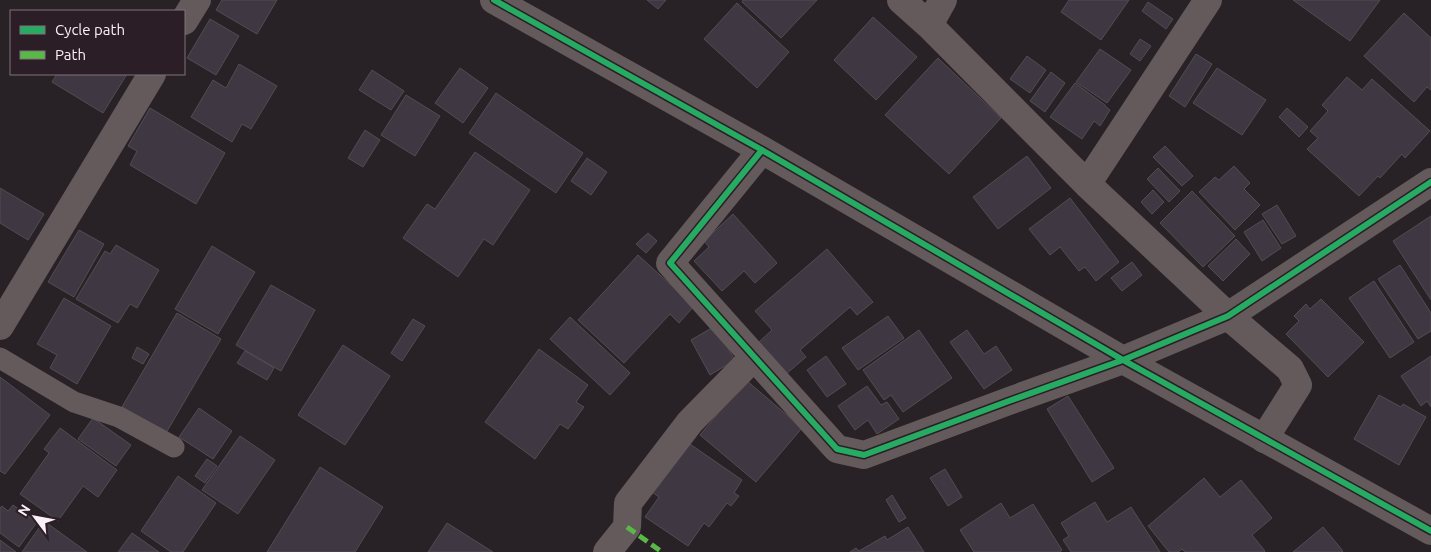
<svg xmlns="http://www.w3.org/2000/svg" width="1431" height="552" viewBox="0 0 1431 552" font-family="Ubuntu,sans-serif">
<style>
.building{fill:#3f3842;stroke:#514d52}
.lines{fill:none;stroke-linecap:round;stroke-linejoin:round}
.service{stroke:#645a5c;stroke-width:21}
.minor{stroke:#645a5c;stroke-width:28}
.tertiary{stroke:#645a5c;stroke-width:28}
.quiet{stroke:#58b947;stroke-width:5;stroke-dasharray:10 5;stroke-linecap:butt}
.cycleway-casing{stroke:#2c1e27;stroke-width:9}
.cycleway{stroke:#26ab63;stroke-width:6}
</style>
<rect width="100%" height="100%" fill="#282226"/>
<path class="building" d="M 222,0 L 277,0 L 257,34 L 216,10 Z
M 647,0 L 666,0 L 658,9 Z
M 743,0 L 817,0 L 781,38 L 742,2 Z
M 1069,0 L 1129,0 L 1101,40 L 1061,12 Z
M 1293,0 L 1380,0 L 1350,41 Z
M 1148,2 L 1173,19 L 1166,29 L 1142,11 Z
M 737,3 L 789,52 L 757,88 L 704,39 Z
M 1404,13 L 1431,38 L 1431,90 L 1427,87 L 1414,102 L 1364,56 Z
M 873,17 L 917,57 L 876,100 L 834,60 Z
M 210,19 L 239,36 L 216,75 L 187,58 Z
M 1140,39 L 1151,46 L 1140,61 L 1130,54 Z
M 1100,49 L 1131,70 L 1107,103 L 1076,82 Z
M 1196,54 L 1212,64 L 1185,107 L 1169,96 Z
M 1027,56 L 1046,70 L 1030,93 L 1010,79 Z
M 938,58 L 1001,118 L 949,174 L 885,115 Z
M 239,64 L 277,86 L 251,129 L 242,124 L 232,142 L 191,117 L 213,80 L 226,88 Z
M 460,68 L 488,88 L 463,123 L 435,103 Z
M 1217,68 L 1266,100 L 1242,135 L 1193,103 Z
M 372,70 L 404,91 L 391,110 L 359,90 Z
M 1051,72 L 1065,83 L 1045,112 L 1030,101 Z
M 57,74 L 127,74 L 103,113 L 52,82 Z
M 1347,77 L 1362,90 L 1372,79 L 1430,131 L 1405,158 L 1402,154 L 1380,178 L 1378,176 L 1359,196 L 1307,149 L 1318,138 L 1310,131 L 1328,111 L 1322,105 Z
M 1075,83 L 1105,105 L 1105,106 L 1110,110 L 1100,126 L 1094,121 L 1082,139 L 1050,117 Z
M 496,93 L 583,153 L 556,193 L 469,133 Z
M 406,95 L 440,116 L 415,156 L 381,135 Z
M 150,108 L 225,153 L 196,204 L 130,165 L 137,151 L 128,146 Z
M 1287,108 L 1308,127 L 1299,137 L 1279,117 Z
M 365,130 L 380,140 L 363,167 L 348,158 Z
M 1165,146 L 1193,176 L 1182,186 L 1153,157 Z
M 475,152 L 530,190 L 493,245 L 484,239 L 458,277 L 403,238 L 427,204 L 435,209 Z
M 1027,156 L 1051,188 L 998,229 L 973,197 Z
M 587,158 L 607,172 L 591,195 L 571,181 Z
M 1234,166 L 1250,183 L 1244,189 L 1260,205 L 1235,230 L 1199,192 L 1215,177 L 1219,180 Z
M 1158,168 L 1180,191 L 1169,202 L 1147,179 Z
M 0,188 L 44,214 L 28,240 L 0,223 Z
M 1153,190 L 1164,202 L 1152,214 L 1141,202 Z
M 1192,191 L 1235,236 L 1203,267 L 1160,223 Z
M 1070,198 L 1119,262 L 1096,281 L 1085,267 L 1079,271 L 1060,247 L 1050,255 L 1029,229 Z
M 1277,205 L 1296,236 L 1282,244 L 1262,214 Z
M 733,214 L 777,263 L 755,283 L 744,271 L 722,291 L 694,261 L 709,247 L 704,241 Z
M 1431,216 L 1431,300 L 1393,241 Z
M 1263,220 L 1281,248 L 1262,261 L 1244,232 Z
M 79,230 L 104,244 L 74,297 L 48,282 Z
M 648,233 L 657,241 L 646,253 L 636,244 Z
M 1236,239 L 1250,254 L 1223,281 L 1208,266 Z
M 116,245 L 159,270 L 137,308 L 130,304 L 118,323 L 76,299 L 105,251 L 110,254 Z
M 212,246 L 255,272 L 218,334 L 175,309 Z
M 827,249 L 873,302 L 857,315 L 850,307 L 800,350 L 806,357 L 786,374 L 759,342 L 772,330 L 755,311 Z
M 638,255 L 694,306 L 679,323 L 670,314 L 624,363 L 578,320 Z
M 1132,262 L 1142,275 L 1122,291 L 1111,278 Z
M 1400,265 L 1431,313 L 1431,331 L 1418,339 L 1378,279 Z
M 1374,281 L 1414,342 L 1390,358 L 1349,298 Z
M 271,285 L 315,310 L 281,371 L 236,345 Z
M 64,298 L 111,326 L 77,384 L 50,368 L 57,355 L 37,344 Z
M 1321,299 L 1364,342 L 1328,377 L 1286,334 L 1299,321 L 1294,316 L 1306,304 L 1310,309 Z
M 177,313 L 221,339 L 166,433 L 122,407 Z
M 888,316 L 904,338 L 858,370 L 842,348 Z
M 570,317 L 630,373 L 610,395 L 550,339 Z
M 413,319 L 425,326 L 402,361 L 391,353 Z
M 715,326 L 735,360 L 710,375 L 691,340 Z
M 919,330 L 952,378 L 903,412 L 891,395 L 884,400 L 863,370 Z
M 967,330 L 984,354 L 996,346 L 1012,370 L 984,389 L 950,342 Z
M 343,345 L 390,376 L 345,445 L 298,415 Z
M 137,347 L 149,354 L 143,364 L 132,358 Z
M 539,349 L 588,385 L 576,402 L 584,407 L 568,429 L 560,424 L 535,459 L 485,422 Z
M 245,351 L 274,368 L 267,380 L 237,363 Z
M 826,356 L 846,384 L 827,397 L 807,370 Z
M 1431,356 L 1431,407 L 1427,401 L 1421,406 L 1401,376 Z
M 0,377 L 50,415 L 5,474 L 0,471 Z
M 746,380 L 802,428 L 756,482 L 700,435 Z
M 867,386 L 881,405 L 887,402 L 899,419 L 877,434 L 868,420 L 855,430 L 838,406 Z
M 1379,395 L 1401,407 L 1403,404 L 1426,417 L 1399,465 L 1354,439 Z
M 1068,396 L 1114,468 L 1092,482 L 1047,409 Z
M 199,408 L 232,431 L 213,459 L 179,437 Z
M 93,418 L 131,445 L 116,466 L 78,439 Z
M 60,428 L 117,470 L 98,497 L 83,486 L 58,521 L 20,494 L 49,453 L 44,449 Z
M 240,436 L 275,460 L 238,514 L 202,490 Z
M 687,442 L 742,480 L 734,493 L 739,496 L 731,506 L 727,503 L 709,527 L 704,523 L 688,546 L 645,517 L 659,497 L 652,492 Z
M 207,459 L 217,466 L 205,483 L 195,476 Z
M 320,467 L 383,507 L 355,552 L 267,552 Z
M 945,469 L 962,497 L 948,506 L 930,478 Z
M 178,476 L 216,503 L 183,552 L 171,552 L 141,531 Z
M 1204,478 L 1220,497 L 1241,480 L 1272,518 L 1252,535 L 1265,551 L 1264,552 L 1185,552 L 1182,549 L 1178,552 L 1169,552 L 1148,526 Z
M 892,495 L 906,518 L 899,522 L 886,500 Z
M 1095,502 L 1107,522 L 1131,507 L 1160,552 L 1071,552 L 1063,540 L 1069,536 L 1061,523 Z
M 1001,503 L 1010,518 L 1033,504 L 1062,550 L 1060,552 L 974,552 L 960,530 Z
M 13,505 L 37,522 L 19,547 L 0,533 L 0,508 L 2,506 L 8,511 Z
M 44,521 L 87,552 L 22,552 Z
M 447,523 L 493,552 L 428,552 Z
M 908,527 L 924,552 L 850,552 L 856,548 L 859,551 L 885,536 L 887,540 Z
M 1323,527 L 1343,551 L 1342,552 L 1293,552 Z
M 132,533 L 159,552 L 118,552 Z
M 0,540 L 16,552 L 0,552 Z"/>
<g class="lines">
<path class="service" d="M 0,358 L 74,402 L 119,417 L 174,447"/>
<path class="minor" d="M 901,0 L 929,25 L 1087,184 L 1228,316 L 1290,369 L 1298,385 L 1264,439
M 184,21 L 197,0
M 929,25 L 943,0
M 762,150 L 670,263 L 837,449 L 864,455 L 1009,401 L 1123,360 L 1228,316 L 1431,182
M 1087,184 L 1208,0
M 0,326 L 152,74
M 607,552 L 627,527 L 628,503 L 690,422 L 754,357"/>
<path class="tertiary" d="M 494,0 L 762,150 L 1123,360 L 1431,531"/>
<path class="quiet" d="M 627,527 L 662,552"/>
<defs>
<path id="cycleway" d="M 494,0 L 762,150 L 1123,360 L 1431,531
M 762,150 L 670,263 L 837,449 L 864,455 L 1009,401 L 1123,360 L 1228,316 L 1431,182"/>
</defs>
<use href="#cycleway" class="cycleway-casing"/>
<use href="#cycleway" class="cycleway"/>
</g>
<rect x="10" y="10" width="175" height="65" fill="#2c1e27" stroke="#7e727a"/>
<rect x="20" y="26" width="25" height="8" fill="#26ab63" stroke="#7e727a"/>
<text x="55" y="35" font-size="15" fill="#faf0f6">Cycle path</text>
<rect x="20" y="51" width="25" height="8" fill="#58b947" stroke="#7e727a"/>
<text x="55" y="60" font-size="15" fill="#faf0f6">Path</text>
<g transform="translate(35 517) rotate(302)" stroke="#2c1e27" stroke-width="4" paint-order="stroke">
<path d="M0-4L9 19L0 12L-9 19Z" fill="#faf0f6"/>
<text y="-8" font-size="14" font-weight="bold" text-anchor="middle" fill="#faf0f6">N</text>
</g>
</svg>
